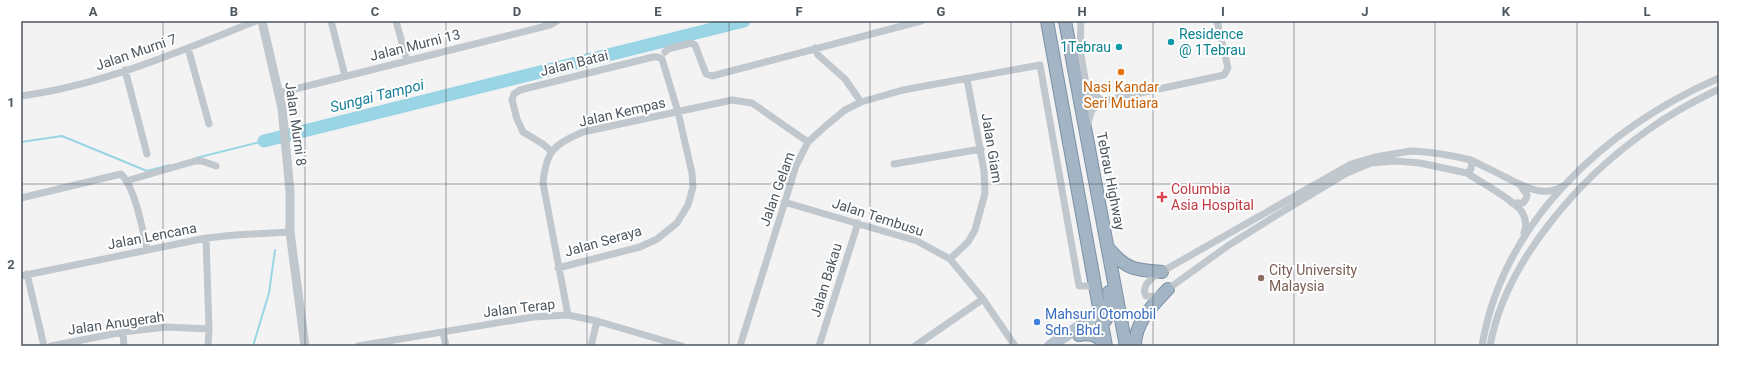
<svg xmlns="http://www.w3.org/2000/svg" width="1740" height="367" viewBox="0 0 1740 367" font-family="Roboto,sans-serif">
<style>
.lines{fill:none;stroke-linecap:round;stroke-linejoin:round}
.stream{stroke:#99d5e4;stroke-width:2}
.river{stroke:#99d5e4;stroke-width:13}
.trunk-casing{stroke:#7b91a7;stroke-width:14}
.minor{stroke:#c0c7cd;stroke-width:7}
.tertiary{stroke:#c0c7cd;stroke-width:9}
.primary{stroke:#b6c2ce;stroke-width:12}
.trunk{stroke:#a3b4c4;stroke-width:12}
.grid{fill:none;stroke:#4c565e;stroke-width:1;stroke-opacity:0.55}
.culture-dot{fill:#0f9aa8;stroke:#fff;stroke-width:1.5}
.food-dot{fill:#e8710a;stroke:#fff;stroke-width:1.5}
.health-dot{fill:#e0444e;stroke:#fff;stroke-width:1.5}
.education-dot{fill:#8d6e63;stroke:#fff;stroke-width:1.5}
.shop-dot{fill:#3f7fe0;stroke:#fff;stroke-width:1.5}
.labels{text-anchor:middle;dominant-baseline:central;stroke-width:4;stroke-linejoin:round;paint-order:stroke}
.culture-label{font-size:14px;fill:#0d838f;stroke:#fff;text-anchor:start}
.street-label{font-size:14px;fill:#4c565e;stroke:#fff}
.food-label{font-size:14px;fill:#c56008;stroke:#fff}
.health-label{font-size:14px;fill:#be3a42;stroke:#fff;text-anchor:start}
.education-label{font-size:14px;fill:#785e54;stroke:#fff;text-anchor:start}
.shop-label{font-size:14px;fill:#366cbe;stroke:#fff;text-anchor:start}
.water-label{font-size:15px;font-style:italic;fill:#1b819a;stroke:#fff}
.neatline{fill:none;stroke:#4c565e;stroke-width:1.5}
.grid-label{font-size:13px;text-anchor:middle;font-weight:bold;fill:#4c565e}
</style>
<rect width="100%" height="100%" fill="#f4f3f3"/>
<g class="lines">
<path class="stream" d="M 21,142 L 62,136 L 147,171 L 170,165
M 196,158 L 264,141
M 253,346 L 269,293 L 275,250"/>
<path class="river" d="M 264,141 L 744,21"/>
<defs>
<path id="trunk" d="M 1047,21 L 1106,346
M 1065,21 L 1126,346
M 1109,249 C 1127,270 1135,270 1162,272
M 1102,322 L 1105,321 C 1111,311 1111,303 1109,292
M 1079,335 C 1092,333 1098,335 1106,346
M 1135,346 C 1135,322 1152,306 1168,289"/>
</defs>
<use href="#trunk" class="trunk-casing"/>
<path class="minor" d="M 331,21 L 345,76
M 396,21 L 407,61
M 1081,21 L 1080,49 L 1087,90 L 1083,105
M 188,48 L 209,124
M 815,48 L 818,55 L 845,79 L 861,102
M 665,52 L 668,49 L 691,43 L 695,45 L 706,74 L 712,76 L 921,21
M 125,70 L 147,154
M 1087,90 L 1103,101
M 279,93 L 550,25 L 557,21
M 21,96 C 103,85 180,51 256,21
M 1087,126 L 1092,110 L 1103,101 L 1224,75 L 1228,68 L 1217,21
M 1411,151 C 1432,152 1451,155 1471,160 C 1472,166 1472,170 1467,173 L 1420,163 L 1395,161 L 1371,163 L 1347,173 L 1277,215 L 1229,245 L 1168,289 L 1154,297 L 1146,296 C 1141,287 1149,280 1156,275 L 1351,164 L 1375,157 Z
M 552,152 L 543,144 L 523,132 L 517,119 L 512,100 L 514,94 L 520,90 L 653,57 L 658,57 L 662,59 L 678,112 L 692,173 L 693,187 L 688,205 L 677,223 L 657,239 L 640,247 L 558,268
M 1471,160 C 1483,166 1494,171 1505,177 C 1522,185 1542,198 1561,187
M 894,164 L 981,149
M 1467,173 C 1480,182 1514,200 1522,212 C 1526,219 1527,226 1524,233
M 126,181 L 195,161 L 202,161 L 216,166
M 21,198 L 121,174 C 135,187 143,231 147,250
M 784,202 L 917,241 L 950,259 L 983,299 L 1015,346
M 1512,203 L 1523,203 L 1526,199 L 1527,195 L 1520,185
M 206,238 L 209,329 L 208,346
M 950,259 L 968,242 L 975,230 L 985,193 L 984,171 L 967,79
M 27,274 L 44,346
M 21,276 L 206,238 L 235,235 L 290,232
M 568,315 L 543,183 C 546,151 554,144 583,132 L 732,100 L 752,103 L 808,142
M 123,332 L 124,346
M 443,332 L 446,346
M 51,346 L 123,332 L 166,327 L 209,329
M 358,346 L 533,317 L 568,315 L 597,321 L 682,346
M 591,346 L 597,321
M 740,346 L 796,166 L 808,142 L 828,124 L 845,110 L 861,102 L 903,90 L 1040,65 L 1079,286 L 1095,286
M 819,346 L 858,223
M 915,346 L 983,299
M 1482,346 C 1503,220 1607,127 1719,78
M 1490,346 C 1505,262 1579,178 1648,130 C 1670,114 1694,101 1719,89"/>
<path class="tertiary" d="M 262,21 L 282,108 L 290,191 L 290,232 L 305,346"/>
<path class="primary" d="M 1050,346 L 1092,318 L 1101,316"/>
<use href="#trunk" class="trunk"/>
</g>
<path class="grid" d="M 163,21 L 163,346M 305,21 L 305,346M 446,21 L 446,346M 587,21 L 587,346M 729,21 L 729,346M 870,21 L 870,346M 1011,21 L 1011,346M 1153,21 L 1153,346M 1294,21 L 1294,346M 1435,21 L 1435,346M 1577,21 L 1577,346M 21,184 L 1719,184"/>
<g class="culture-dot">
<circle cx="1171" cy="42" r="4"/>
<circle cx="1119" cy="47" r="4"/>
</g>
<circle class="food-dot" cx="1121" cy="72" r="4"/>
<path class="health-dot" d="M1160 191h4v4h4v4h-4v4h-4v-4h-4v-4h4z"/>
<circle class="education-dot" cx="1261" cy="278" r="4"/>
<circle class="shop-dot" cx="1037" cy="322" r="4"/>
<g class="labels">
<g class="culture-label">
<text x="1179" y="34">Residence<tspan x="1179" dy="16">@ 1Tebrau</tspan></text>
<text x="1111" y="47" text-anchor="end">1Tebrau</text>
</g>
<g class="street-label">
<text transform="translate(415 45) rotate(-14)">Jalan Murni 13</text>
<text transform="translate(136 52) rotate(-19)">Jalan Murni 7</text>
<text transform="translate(574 63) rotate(-14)">Jalan Batai</text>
<text transform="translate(622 112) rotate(-13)">Jalan Kempas</text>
<text transform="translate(296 124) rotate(82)">Jalan Murni 8</text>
<text transform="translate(992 148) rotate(81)">Jalan Giam</text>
<text transform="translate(1111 181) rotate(79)">Tebrau Highway</text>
<text transform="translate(777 189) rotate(-70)">Jalan Gelam</text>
<text transform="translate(878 217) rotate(18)">Jalan Tembusu</text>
<text transform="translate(152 236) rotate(-11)">Jalan Lencana</text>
<text transform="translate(603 241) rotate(-16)">Jalan Seraya</text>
<text transform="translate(826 280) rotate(-73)">Jalan Bakau</text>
<text transform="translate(519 308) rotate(-7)">Jalan Terap</text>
<text transform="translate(116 323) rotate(-8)">Jalan Anugerah</text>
</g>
<g class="food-label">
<text x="1121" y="87">Nasi Kandar<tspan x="1121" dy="16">Seri Mutiara</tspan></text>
</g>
<g class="health-label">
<text x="1171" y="189">Columbia<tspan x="1171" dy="16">Asia Hospital</tspan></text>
</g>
<g class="education-label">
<text x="1269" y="270">City University<tspan x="1269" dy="16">Malaysia</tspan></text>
</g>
<g class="shop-label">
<text x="1045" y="314">Mahsuri Otomobil<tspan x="1045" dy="16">Sdn. Bhd.</tspan></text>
</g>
<g class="water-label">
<text transform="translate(377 96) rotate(-14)">Sungai Tampoi</text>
</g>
</g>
<rect width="1740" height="367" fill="none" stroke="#ffffff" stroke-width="44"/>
<rect x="22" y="22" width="1696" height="323" class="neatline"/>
<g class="grid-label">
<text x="93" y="16">A</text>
<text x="234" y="16">B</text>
<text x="375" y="16">C</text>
<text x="517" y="16">D</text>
<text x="658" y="16">E</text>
<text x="799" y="16">F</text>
<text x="941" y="16">G</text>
<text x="1082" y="16">H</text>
<text x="1223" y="16">I</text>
<text x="1365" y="16">J</text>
<text x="1506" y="16">K</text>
<text x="1647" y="16">L</text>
<text x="11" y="107">1</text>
<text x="11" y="269">2</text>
</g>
</svg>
